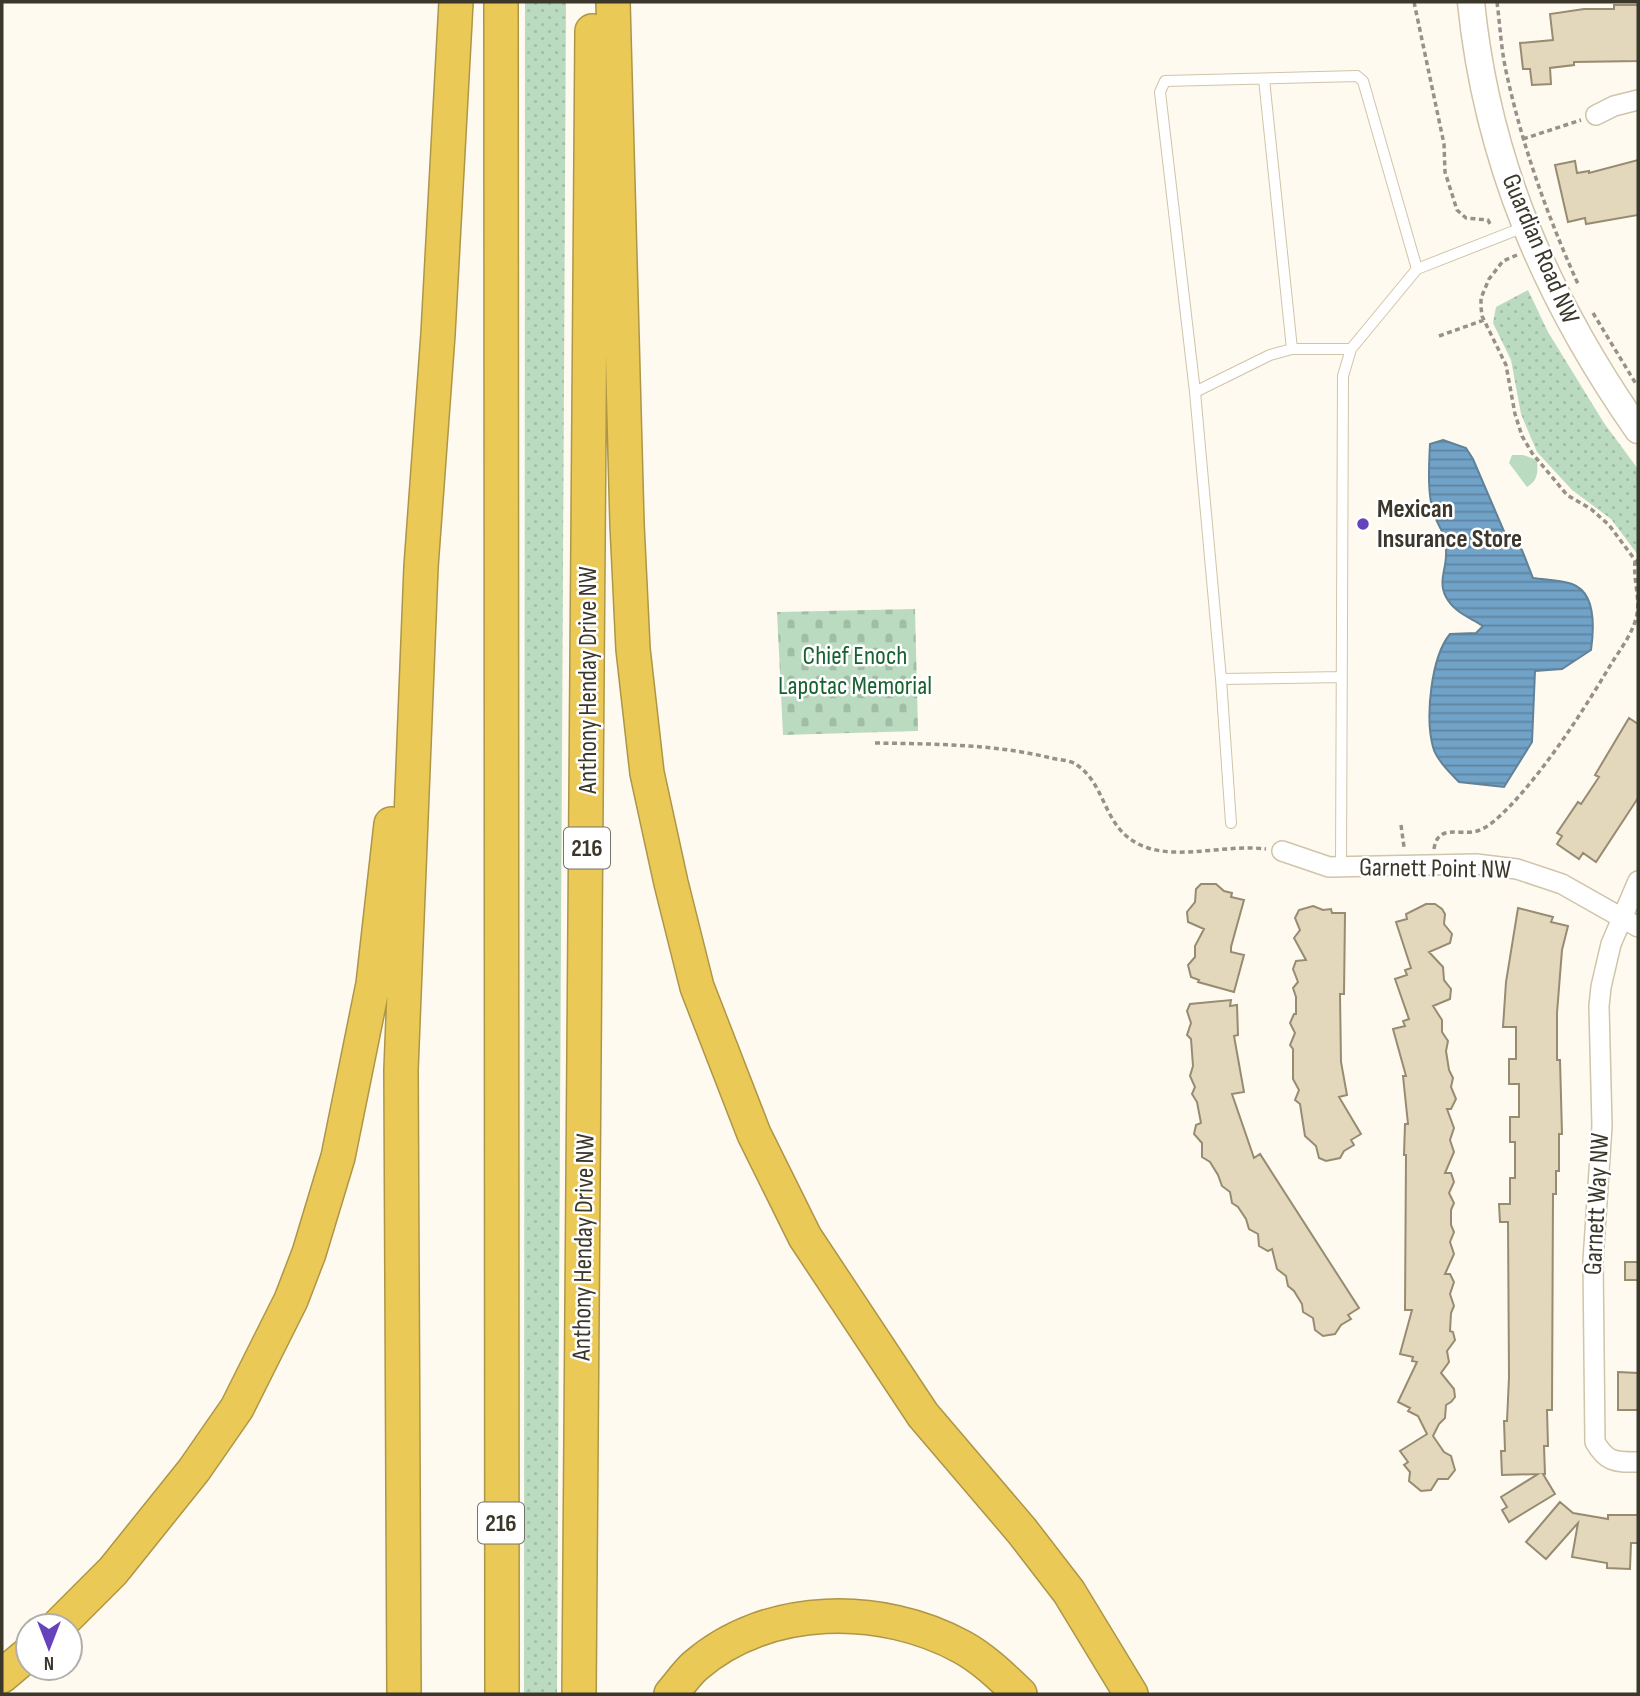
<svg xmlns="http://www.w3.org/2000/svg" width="1640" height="1696" viewBox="0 0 1640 1696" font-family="'Sofia Sans Condensed',sans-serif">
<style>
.grass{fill:url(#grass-dots)}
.cemetery{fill:url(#cemetery-stones)}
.pitch{fill:#bbdbc1}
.water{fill:url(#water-rules);stroke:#618298;stroke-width:2}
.building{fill:#e3d8bc;stroke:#978c72;stroke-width:2}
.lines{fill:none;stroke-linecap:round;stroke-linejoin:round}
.service-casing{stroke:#d0c4a9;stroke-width:12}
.minor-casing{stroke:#d0c4a9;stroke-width:22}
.secondary-casing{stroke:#d0c4a9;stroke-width:29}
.motorway-casing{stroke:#ad9648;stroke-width:36}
.path{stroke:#979287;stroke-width:3.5;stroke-dasharray:5 3.5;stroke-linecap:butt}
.service{stroke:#fff;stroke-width:10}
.minor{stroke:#fff;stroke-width:19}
.secondary{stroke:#fff;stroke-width:26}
.motorway{stroke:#ebc957;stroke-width:33}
.poi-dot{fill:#6642bb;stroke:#fff;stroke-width:2.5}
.labels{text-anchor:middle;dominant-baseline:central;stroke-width:5;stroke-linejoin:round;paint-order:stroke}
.shield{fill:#fff;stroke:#76736b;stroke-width:2}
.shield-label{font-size:24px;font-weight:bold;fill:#3b372b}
.street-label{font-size:26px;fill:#3b372b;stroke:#fff}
.poi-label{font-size:26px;font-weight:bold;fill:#3b372b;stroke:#fff;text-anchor:start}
.park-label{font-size:26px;fill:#186131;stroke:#fff}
</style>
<defs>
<pattern id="grass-dots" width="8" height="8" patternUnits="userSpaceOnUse" patternTransform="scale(1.75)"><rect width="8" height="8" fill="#bbdbc1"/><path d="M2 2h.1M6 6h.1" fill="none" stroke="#a2bda6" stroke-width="1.8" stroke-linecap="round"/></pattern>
<pattern id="cemetery-stones" width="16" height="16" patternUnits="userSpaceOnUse" patternTransform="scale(1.75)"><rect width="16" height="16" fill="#bbdbc1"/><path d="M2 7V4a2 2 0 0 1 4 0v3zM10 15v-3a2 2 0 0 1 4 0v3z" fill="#a2bda6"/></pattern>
<pattern id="water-rules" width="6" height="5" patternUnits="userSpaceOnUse" patternTransform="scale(1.75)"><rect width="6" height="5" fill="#71a2c7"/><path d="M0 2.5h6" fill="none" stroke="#5e85a2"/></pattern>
</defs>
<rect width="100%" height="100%" fill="#fffaef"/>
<path class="grass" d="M 525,2 L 566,2 L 557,1694 L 524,1694 Z
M 1528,290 L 1548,332 L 1604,423 L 1638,469 L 1638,555 L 1611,519 L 1572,490 L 1537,452 L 1521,414 L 1511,360 L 1493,323 L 1496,307 Z"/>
<path class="cemetery" d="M 915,609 L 918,731 L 783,735 L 777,612 Z"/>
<path class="pitch" d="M 1512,455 L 1523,455 L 1537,460 C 1538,473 1538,480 1527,487 L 1509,463 Z"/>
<path class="water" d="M 1443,440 L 1466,448 L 1473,459 L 1506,536 L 1522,550 L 1533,578 C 1546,580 1561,580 1572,584 C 1597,593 1594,629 1591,650 L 1562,669 L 1535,671 L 1532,742 L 1504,787 L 1459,782 C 1450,773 1436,759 1433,747 C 1425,717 1431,657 1450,634 L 1476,633 L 1483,626 C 1469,617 1454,612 1446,597 C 1438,582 1446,570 1446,555 C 1447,532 1440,532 1434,514 C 1427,495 1429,464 1430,444 Z"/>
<path class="building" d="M 1614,5 L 1638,5 L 1638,61 L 1574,62 L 1574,65 L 1550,68 L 1551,84 L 1532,85 L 1530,69 L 1523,69 L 1520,43 L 1553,40 L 1550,14 L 1584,9 L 1614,9 Z
M 1638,160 L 1638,215 L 1586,224 L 1585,218 L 1568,222 L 1555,165 L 1575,161 L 1577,173 L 1589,171 L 1589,173 Z
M 1629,718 L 1638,724 L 1638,798 L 1596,862 L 1583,853 L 1579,859 L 1557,844 L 1562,836 L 1557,833 L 1578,802 L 1581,804 L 1599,777 L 1595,775 Z
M 1201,884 L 1216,884 L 1224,891 L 1232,893 L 1231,897 L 1244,900 L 1231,947 L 1231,952 L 1244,955 L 1234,992 L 1198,982 L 1199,980 L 1191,977 L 1188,965 L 1195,957 L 1195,946 L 1204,929 L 1188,922 L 1187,912 L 1195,902 L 1196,889 Z
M 1426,904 L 1435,904 L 1442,909 L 1445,914 L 1444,924 L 1452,934 L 1450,943 L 1429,952 L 1443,967 L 1444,980 L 1451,989 L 1450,999 L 1433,1006 L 1442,1020 L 1442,1032 L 1448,1041 L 1446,1051 L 1449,1070 L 1453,1078 L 1451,1087 L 1456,1099 L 1451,1109 L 1447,1109 L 1454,1128 L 1450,1140 L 1454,1152 L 1445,1173 L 1451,1173 L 1454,1182 L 1449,1193 L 1454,1203 L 1451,1210 L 1451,1225 L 1454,1232 L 1450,1242 L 1454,1254 L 1445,1274 L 1450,1274 L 1454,1282 L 1450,1294 L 1454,1306 L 1451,1313 L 1450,1331 L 1453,1332 L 1455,1340 L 1447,1351 L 1449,1362 L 1441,1373 L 1454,1389 L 1455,1397 L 1451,1402 L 1446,1405 L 1445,1418 L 1439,1424 L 1433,1436 L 1444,1452 L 1451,1456 L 1455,1470 L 1448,1479 L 1438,1479 L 1431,1490 L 1421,1491 L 1409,1481 L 1410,1472 L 1404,1465 L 1408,1462 L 1400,1451 L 1427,1434 L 1418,1416 L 1408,1411 L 1410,1408 L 1398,1402 L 1417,1362 L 1412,1361 L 1413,1357 L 1400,1354 L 1412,1310 L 1405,1310 L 1406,1155 L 1404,1155 L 1405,1124 L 1408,1124 L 1403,1076 L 1406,1076 L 1393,1029 L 1405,1026 L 1403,1021 L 1409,1019 L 1395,979 L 1407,975 L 1405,970 L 1411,968 L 1396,922 L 1407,919 L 1406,914 Z
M 1313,906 L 1323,910 L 1331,909 L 1332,913 L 1345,913 L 1344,994 L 1340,994 L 1341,1062 L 1347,1095 L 1339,1097 L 1361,1134 L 1351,1140 L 1354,1145 L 1344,1151 L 1340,1158 L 1326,1161 L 1319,1158 L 1316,1146 L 1305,1136 L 1300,1104 L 1295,1100 L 1299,1090 L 1293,1079 L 1293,1049 L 1290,1045 L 1295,1033 L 1290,1023 L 1294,1014 L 1296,1014 L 1296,997 L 1293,988 L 1298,982 L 1293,969 L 1296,961 L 1306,960 L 1294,938 L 1300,930 L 1295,918 L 1299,910 Z
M 1518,908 L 1553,917 L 1551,922 L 1568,926 L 1562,950 L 1557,1013 L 1557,1060 L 1560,1060 L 1562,1134 L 1559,1134 L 1559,1171 L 1556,1171 L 1556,1194 L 1553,1194 L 1552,1410 L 1547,1410 L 1548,1446 L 1544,1446 L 1545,1474 L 1543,1474 L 1555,1494 L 1509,1522 L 1502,1510 L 1507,1507 L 1501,1497 L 1538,1474 L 1502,1475 L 1501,1451 L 1505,1451 L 1504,1421 L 1507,1421 L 1509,1377 L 1508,1222 L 1500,1222 L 1499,1204 L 1510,1204 L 1510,1178 L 1515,1178 L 1515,1142 L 1510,1142 L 1510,1117 L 1519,1117 L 1519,1084 L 1509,1084 L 1509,1059 L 1516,1059 L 1516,1027 L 1503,1027 L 1506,982 Z
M 1231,1000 L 1230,1006 L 1237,1005 L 1238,1035 L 1234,1036 L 1244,1092 L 1232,1094 L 1254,1158 L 1260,1154 L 1359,1308 L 1348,1315 L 1351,1319 L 1341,1325 L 1335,1334 L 1323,1336 L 1315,1330 L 1313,1318 L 1303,1312 L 1302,1304 L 1294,1291 L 1288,1286 L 1286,1276 L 1277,1269 L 1272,1249 L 1268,1251 L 1259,1246 L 1258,1234 L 1249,1229 L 1246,1219 L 1238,1207 L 1232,1203 L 1230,1192 L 1222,1186 L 1218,1175 L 1210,1162 L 1202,1157 L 1202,1143 L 1194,1134 L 1196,1125 L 1201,1123 L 1197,1102 L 1192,1094 L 1195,1087 L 1190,1076 L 1193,1066 L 1191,1039 L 1187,1035 L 1191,1023 L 1187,1011 L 1190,1004 Z
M 1625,1262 L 1638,1262 L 1638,1280 L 1625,1280 Z
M 1618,1372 L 1638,1373 L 1638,1410 L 1618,1410 Z
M 1560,1502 L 1573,1513 L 1608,1519 L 1608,1515 L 1638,1515 L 1638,1543 L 1631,1543 L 1630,1569 L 1607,1568 L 1607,1563 L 1572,1557 L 1578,1523 L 1546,1559 L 1526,1542 Z"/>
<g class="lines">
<defs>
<path id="service" d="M 1264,79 L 1292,349
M 1195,392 L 1160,92 L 1165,81 L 1357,76 L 1363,81 L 1417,269
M 1221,679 L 1342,677
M 1231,823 L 1221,679 L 1195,392 L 1270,355 L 1292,349 L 1351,349
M 1341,867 L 1343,376 L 1351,349 L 1417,269 L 1524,227"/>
<path id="minor" d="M 1596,115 L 1614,106 L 1638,100
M 1282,851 L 1329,867 L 1476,864 L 1517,869 L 1562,884 L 1638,927
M 1638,881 L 1611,944 L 1601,987 L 1599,1006 L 1602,1126 L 1593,1261 L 1595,1442 C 1607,1463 1616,1462 1638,1462"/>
<path id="secondary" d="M 1471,2 C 1487,162 1547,300 1638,430"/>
<path id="motorway" d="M 501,2 L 502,1694
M 613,2 L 627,524 L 633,649 L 647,773 L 671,883 L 697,987 L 754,1134 L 805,1237 L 923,1415 L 1022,1531 L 1069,1592 L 1131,1694
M 58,1626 L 113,1571 L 194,1470 L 237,1408 L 291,1300 L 309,1253 L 338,1157 L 373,984 L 391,824
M 2,1676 L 28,1654
M 404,1694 L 401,1070 L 421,567 L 438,334 L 456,2
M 579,1694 L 592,31
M 671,1694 C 679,1685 686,1674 695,1666 C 767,1603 882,1603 962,1647 C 984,1659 1002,1677 1020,1694"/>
</defs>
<use href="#service" class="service-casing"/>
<use href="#minor" class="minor-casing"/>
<use href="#secondary" class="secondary-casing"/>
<use href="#motorway" class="motorway-casing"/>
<path class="path" d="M 1414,2 L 1444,144 L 1445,172 L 1457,210 L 1466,218 L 1488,220 L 1491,226
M 1497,2 C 1500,25 1501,48 1506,71 C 1522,145 1547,215 1578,284
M 1523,139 L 1581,120
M 1517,255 L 1503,261 L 1489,279 L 1481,298 L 1481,307 L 1482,316 L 1506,365 L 1515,414 L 1522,436 L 1532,453 L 1567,495 L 1591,509 L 1609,525 L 1638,564
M 1593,313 L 1636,384
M 1439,336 L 1484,320
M 875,743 C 934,744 994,744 1051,758 C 1059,760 1071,760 1077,765 C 1109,787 1102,833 1148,848 C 1184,859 1228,844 1266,849
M 1401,825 L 1404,847
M 1434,849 C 1438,823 1459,836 1477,831 C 1490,827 1501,815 1511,805 C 1550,763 1583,711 1613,661 C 1622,647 1634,631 1637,614 C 1640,597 1633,579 1635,561"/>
<use href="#service" class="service"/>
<use href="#minor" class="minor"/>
<use href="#secondary" class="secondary"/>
<use href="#motorway" class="motorway"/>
</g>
<circle class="poi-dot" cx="1363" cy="524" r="7"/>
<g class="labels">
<g class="shield">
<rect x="564" y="827.5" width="46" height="41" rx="5"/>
<rect x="478" y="1502.5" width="46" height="41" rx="5"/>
</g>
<g class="shield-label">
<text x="587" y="848">216</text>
<text x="501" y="1523">216</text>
</g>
<g class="street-label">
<text transform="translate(1540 249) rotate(67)">Guardian Road NW</text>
<text transform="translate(588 680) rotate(-90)">Anthony Henday Drive NW</text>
<text transform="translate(1435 869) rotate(1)">Garnett Point NW</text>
<text transform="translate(1597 1204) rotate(-87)">Garnett Way NW</text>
<text transform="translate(584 1247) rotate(-89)">Anthony Henday Drive NW</text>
</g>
<g class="poi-label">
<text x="1377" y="509">Mexican<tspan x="1377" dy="30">Insurance Store</tspan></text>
</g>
<g class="park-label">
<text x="855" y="656">Chief Enoch<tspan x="855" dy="30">Lapotac Memorial</tspan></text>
</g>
</g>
<rect width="1640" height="1696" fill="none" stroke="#3b372b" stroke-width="7"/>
<g transform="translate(49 1647) rotate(180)"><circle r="33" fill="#ffffff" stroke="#b1afaa" stroke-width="2"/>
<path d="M0-5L12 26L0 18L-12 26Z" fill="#6642bb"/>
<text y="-10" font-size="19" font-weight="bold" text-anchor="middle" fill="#3b372b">N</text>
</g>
</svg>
